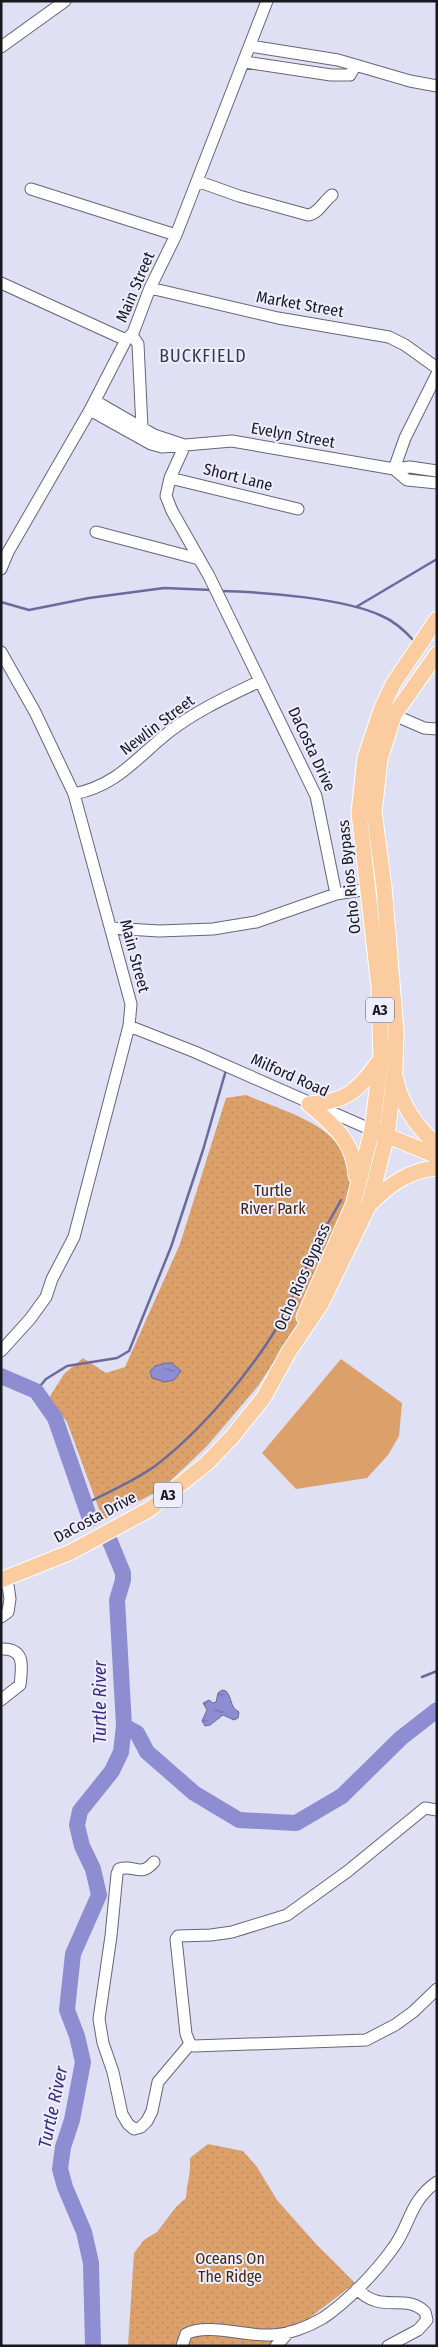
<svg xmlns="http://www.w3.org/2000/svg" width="438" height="2347" viewBox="0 0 438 2347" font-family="'Fira Sans Condensed',sans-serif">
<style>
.park{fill:url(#park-dots)}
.pitch{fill:#dca16b}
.water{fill:url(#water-ripples);stroke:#6b6a9c}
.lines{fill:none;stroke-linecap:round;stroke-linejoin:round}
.stream{stroke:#6b6a9c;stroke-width:2.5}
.river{stroke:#8f8dd2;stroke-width:16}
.minor-casing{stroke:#656677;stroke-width:13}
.major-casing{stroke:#fff;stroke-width:17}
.minor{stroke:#fff;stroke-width:11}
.major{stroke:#facca0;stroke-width:15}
.labels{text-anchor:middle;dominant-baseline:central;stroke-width:4;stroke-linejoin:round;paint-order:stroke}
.shield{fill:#ededfe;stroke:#585862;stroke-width:1}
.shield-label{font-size:15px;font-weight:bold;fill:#18181f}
.street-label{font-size:16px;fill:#18181f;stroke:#ededfe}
.park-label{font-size:16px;fill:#41280f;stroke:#ededfe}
.neighbourhood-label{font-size:18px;letter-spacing:1px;fill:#393949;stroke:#ededfe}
.water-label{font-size:18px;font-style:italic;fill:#392c7e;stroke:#ededfe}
</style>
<defs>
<pattern id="park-dots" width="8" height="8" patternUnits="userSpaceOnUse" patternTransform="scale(1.25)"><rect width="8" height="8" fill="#dca16b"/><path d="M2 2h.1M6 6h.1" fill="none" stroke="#bc8a5c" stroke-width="1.8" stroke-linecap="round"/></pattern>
<pattern id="water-ripples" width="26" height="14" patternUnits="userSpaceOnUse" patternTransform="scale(1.25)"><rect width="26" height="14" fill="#8f8dd2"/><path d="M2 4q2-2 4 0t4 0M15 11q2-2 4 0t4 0" fill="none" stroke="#7472aa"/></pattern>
</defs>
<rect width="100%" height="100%" fill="#dfe0f4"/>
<path class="park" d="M 246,1095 C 302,1119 358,1128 351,1202 L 300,1323 L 258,1386 L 207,1446 L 162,1489 L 103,1520 L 67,1422 L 49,1398 L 64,1374 L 83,1358 L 106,1373 L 125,1367 L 180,1244 L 226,1098 Z
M 208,2144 L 243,2151 L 257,2167 L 277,2200 L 316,2244 L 355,2283 L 273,2346 L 128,2346 L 134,2253 L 144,2240 L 157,2232 L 176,2207 L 186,2198 C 187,2184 191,2171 190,2158 Z"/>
<path class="pitch" d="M 341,1359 L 402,1403 L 399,1436 L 388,1455 L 367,1478 L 296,1489 L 262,1453 Z"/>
<path class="water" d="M 166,1363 L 172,1363 L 181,1371 L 174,1380 L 165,1382 L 152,1378 L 150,1371 L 155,1366 Z
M 222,1690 L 226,1691 C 233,1699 229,1706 239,1712 L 238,1718 L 234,1720 L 223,1715 L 210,1725 L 205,1726 L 202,1721 L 207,1710 L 203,1703 L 209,1700 L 213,1703 L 216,1702 L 218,1693 Z"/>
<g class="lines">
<path class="stream" d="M 220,591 C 263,592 344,598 382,616 C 394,621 406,632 415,642
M 1,602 L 29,610 L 89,598 L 164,588 L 212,590
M 356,607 L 437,559
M 36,1391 L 46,1379 L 67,1366 L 117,1358 L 129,1351 L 171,1247 L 203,1150 L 226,1070
M 85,1504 C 108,1492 133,1482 155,1466 C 200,1432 249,1374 278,1326 C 294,1298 304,1268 319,1240 C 326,1226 334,1213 341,1200
M 422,1677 L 437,1671"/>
<path class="river" d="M 1,1376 L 36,1391 L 55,1418 L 90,1519
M 124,1726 L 137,1733 L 147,1752 L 194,1793 L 239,1820 L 296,1823 L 342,1796 L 401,1738 L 437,1710
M 93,2346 L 91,2263 L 84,2232 L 65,2187 L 60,2169 L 63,2147 L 72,2120 L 83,2062 L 77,2036 L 67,2010 L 73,1954 L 99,1895 L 93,1869 L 82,1846 L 77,1825 L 80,1811 L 112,1771 L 121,1752 L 124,1726 L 117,1600 L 123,1580 L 123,1573 L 109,1539"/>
<defs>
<path id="minor" d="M 250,46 L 338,60 L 410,81 L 437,86
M 1,47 L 65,1
M 245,62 L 331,75 L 350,75 L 355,66
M 197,181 L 239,196 L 308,215 C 318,214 324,201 332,195
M 31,189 L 176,235
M 1,283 L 126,340
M 150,288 L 278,318 L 389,337 L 405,345 L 437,368
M 132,335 L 138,344 L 142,428
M 95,401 L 154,435 L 181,444
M 90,410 L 151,444 L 162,447 L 232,441 L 394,469 L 410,467 L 437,471
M 185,445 L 170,478 L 166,496 L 172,511 L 209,576 L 316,796 L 336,894
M 394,469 L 405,438 L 437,374
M 394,469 L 407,480 L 437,483
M 170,478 L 298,509
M 96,532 L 199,559
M 1,569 L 8,552 L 90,410 L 126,340 L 133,333 L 150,288 L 176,235 L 267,1
M 1,652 L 35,712 L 74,794 L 131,1004 L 129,1026 L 74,1237 L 52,1279 L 46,1297 L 30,1319 L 1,1351
M 394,715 L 424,728 L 437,729
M 74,794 C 118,785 136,758 169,732 C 197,710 229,696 260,681
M 111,928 L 159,931 L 213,929 L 256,922 L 336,894 L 375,888
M 129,1026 L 195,1052 L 372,1130
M 1,1617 L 8,1612 L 10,1599 L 7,1578
M 1,1649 C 26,1648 22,1667 20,1685 L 1,1700
M 437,1810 L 425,1808 L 348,1871 L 287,1915 L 232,1932 L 211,1935 L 178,1936 L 176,1939 L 186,2034 L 190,2044 L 194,2046 L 366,2040 L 395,2025 L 413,2012 L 437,1989
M 154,1862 C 140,1878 135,1864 119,1869 L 117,1874 L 111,1936 L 99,2019 L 103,2043 L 113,2072 L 122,2114 L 128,2124 L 134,2129 L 141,2127 L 147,2121 L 152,2111 L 158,2082 L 190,2044
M 357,2289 C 382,2315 405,2292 425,2312 L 427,2320 L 418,2330 L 388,2346
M 182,2346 L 186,2334 C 206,2323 246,2336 269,2335 C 287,2335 308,2327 323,2318 C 347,2302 376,2272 393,2248 C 410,2226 409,2201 437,2182
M 276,2346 L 289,2332"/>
<path id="major" d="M 396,1079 C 401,1105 418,1128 437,1145
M 309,1104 C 334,1126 354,1141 356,1176
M 309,1104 C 348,1102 358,1090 380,1060
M 378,1132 L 437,1156
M 370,1204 C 389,1185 409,1170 437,1168
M 304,1317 L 353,1205 L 372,1130 L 381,1059 L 379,987 L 359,813 L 365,758 L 381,710 L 393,684 L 437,619
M 1,1580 L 71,1552 L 150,1509 L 207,1463 L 232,1437 L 264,1397 L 288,1353 L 321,1304 L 369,1205 L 387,1135 L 395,1070 L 396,1031 L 384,887 L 374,812 L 380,759 L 394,715 L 437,654"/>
</defs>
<use href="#minor" class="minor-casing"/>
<use href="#major" class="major-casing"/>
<use href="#minor" class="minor"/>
<use href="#major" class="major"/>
</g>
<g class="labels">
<g class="shield">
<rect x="366" y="997.5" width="28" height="25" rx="4"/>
<rect x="154" y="1482.5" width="28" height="25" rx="4"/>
</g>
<g class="shield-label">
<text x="380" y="1010">A3</text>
<text x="168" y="1495">A3</text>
</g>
<g class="street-label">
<text transform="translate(135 287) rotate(-67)">Main Street</text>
<text transform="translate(300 304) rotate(10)">Market Street</text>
<text transform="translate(293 435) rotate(10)">Evelyn Street</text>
<text transform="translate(238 477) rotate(14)">Short Lane</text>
<text transform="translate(157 725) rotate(-37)">Newlin Street</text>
<text transform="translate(312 749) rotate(65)">DaCosta Drive</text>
<text transform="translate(349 877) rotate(-96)">Ocho Rios Bypass</text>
<text transform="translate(135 956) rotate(75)">Main Street</text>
<text transform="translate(290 1075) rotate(24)">Milford Road</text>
<text transform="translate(302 1277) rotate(-66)">Ocho Rios Bypass</text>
<text transform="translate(95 1517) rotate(-28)">DaCosta Drive</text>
</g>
<g class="park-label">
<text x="273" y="1190">Turtle<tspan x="273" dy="18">River Park</tspan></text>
<text x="230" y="2258">Oceans On<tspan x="230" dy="18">The Ridge</tspan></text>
</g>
<g class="neighbourhood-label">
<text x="203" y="356">BUCKFIELD</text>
</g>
<g class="water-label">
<text transform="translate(100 1702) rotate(-90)">Turtle River</text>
<text transform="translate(53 2107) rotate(-78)">Turtle River</text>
</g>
</g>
<rect width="438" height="2347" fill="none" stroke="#18181f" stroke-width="5"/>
</svg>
